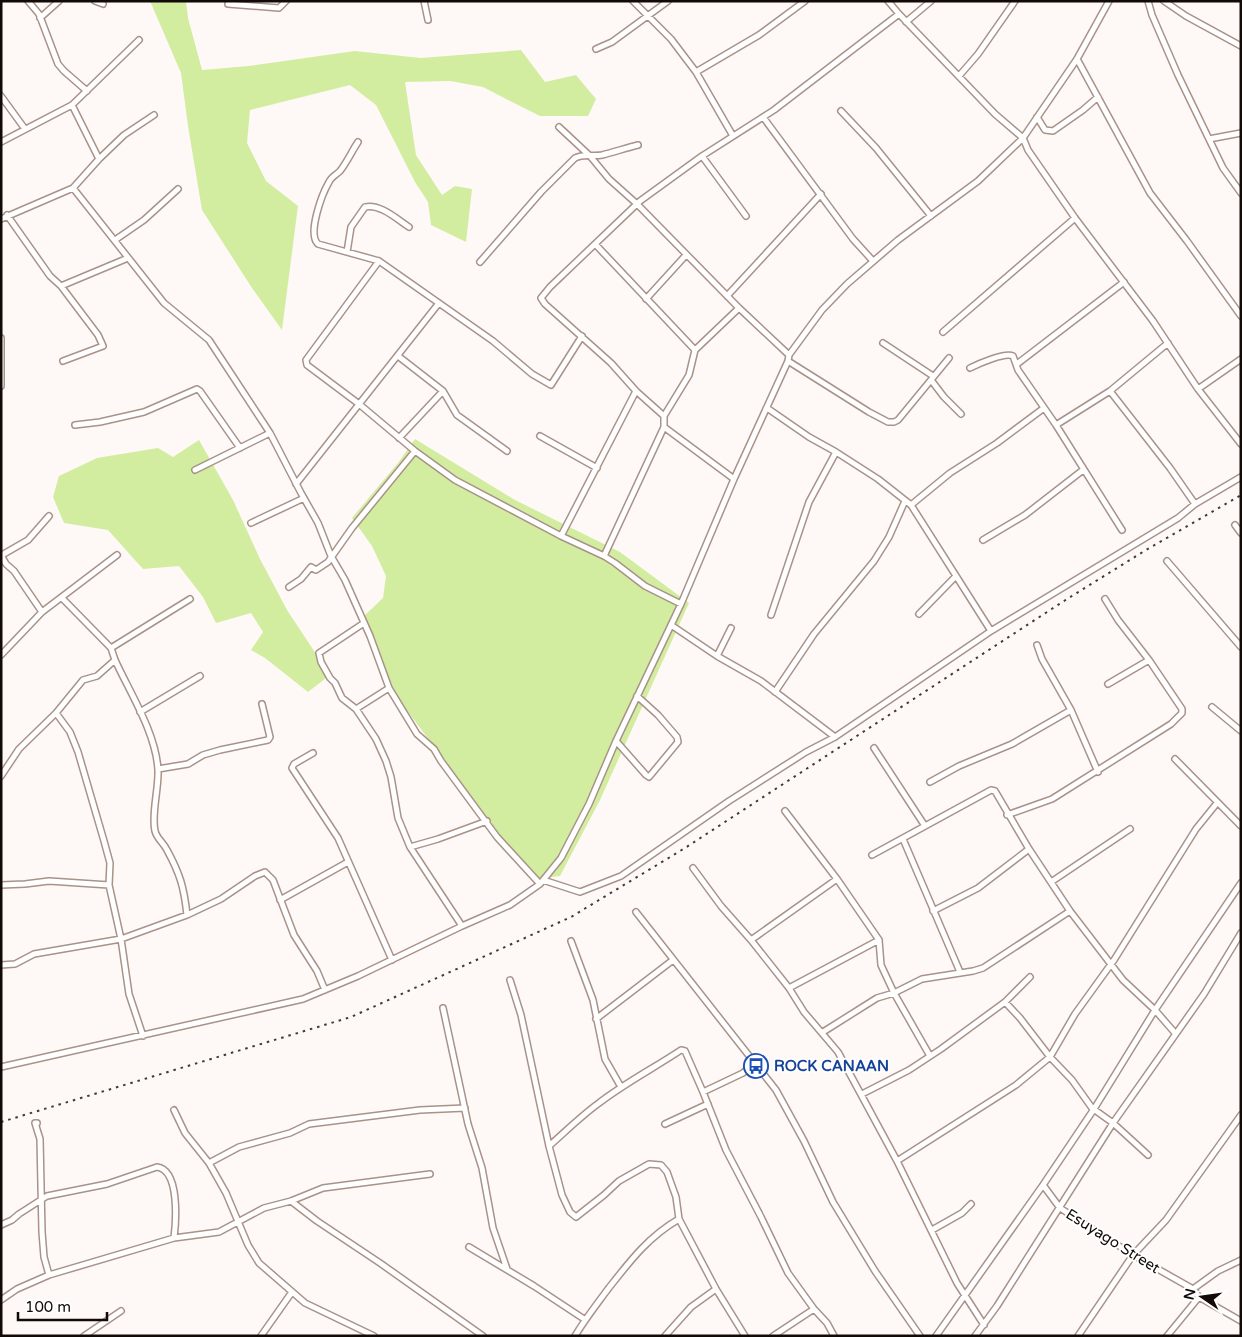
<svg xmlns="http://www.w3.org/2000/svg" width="1242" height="1337" viewBox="0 0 1242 1337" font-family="'Varela Round',sans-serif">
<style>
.green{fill:#d3eda0}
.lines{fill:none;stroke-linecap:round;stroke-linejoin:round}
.minor-casing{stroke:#a99288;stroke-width:8}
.minor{stroke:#fff;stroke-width:5}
.rail{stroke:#413a37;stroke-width:2;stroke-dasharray:2.5 5;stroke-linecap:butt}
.labels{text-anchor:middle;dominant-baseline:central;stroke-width:4;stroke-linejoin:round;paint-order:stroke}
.transit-label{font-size:15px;font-weight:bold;fill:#164399;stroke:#fff;text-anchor:start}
.street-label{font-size:15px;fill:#110a07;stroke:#fff}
</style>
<rect width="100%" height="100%" fill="#fef9f7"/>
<path class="green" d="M 150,1 L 186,1 L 188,18 L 202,70 L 249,66 L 355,51 L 421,58 L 521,50 L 545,82 L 576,75 L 596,99 L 588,116 L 540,116 L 508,100 L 483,87 L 450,81 L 405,82 L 416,155 L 442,195 L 455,186 L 472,189 L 466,242 L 431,225 L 428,202 L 415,182 L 376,105 L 350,85 L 250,110 L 247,143 L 266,181 L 298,206 L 282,330 L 252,288 L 202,210 L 188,126 L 181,73 Z
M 415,439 L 515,500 L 620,552 L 689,603 L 600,800 L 560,876 L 533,879 L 394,693 L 364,616 L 383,598 L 386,576 L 372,546 L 352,518 L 398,463 Z
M 199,440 L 233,500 L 260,559 L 287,610 L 330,675 L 308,692 L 265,658 L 251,650 L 263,632 L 251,613 L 216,623 L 203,597 L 179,566 L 143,569 L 108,530 L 64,523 L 53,497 L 59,476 L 97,458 L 158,448 L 173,457 Z"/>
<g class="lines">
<defs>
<path id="minor" d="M 28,1 L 39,14 L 58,64 L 64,71 L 87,91
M 95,1 L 103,4
M 424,1 L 428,20
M 633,1 L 671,39 L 696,72 L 733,136
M 888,1 L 899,14 L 995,114 L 1023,138 L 1028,150 L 1075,218 L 1153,321 L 1198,389 L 1241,444
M 1148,1 L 1152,15 L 1178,75 L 1223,168 L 1241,193
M 1164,1 L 1186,16 L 1241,46
M 228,4 L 279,8 L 286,1
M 40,18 L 59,1
M 906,22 L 931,1
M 596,49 L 612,42 L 668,1
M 1077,59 L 1150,193 L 1187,241 L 1241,316
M 696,72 L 759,35 L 805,1
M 959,76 L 978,54 L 1015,1
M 1,96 L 25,129
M 72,105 L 99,159
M 841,111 L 876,148 L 931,216
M 763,117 L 853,239 L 873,261
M 1037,117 L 1045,130 L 1053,131 L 1083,110 L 1098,97
M 559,127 L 590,156 L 609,179 L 637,204 L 739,308 L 789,355
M 1209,139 L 1241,133
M 1,142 L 72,105 L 139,40
M 358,142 C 352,151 347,162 340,171 C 336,175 331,177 329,182 C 322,194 307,234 318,244 L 379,261 L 493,341 L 532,374 L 551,385 L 582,336
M 702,156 L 746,216
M 73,188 L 164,303 L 209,340 L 270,433 L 301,493 L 318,523 L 331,556 L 345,580 L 370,636 L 389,688 L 417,734 L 434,749 L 441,761 L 497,837 L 540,884
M 7,215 L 50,276 L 61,286 L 128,258
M 1,219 L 73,188 L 99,159 L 124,135 L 154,115
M 115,240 L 144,220 L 178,189
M 596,245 L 695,350
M 347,252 L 351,227 L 365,207 C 379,203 397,219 409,227
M 379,261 L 306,360 L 307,365 L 359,404 L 415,451 L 455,480 L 561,536 L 604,556 L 615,563 L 645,586 L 681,604
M 480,262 L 541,192 L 575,158 C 584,153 593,157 602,155 C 614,152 626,148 638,145
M 61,286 L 98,335 L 103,346 L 63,361
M 727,296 L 821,194
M 646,299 L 686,255
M 943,332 L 1075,218
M 1,338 L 1,386
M 883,343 L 933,376
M 398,356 L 443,391 L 457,415 L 507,451
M 788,361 L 869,412 L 888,422 L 894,422 L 898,420 L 949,358
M 1017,364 L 1124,282
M 970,368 C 978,364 1005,352 1013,356 L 1018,370 L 1056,425 L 1122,530
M 931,380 L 944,397 L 961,414
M 1198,389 L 1241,359
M 1110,391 L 1170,468 L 1195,504
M 767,408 L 809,437 L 836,452 L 878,479 L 911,505 L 991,631
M 664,416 L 636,391 L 611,363 L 545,304 L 541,298 L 550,287 L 640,201 L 702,156 L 774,110 L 899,14
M 75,425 L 100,422 L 144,412 L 197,389 L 200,391 L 240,448
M 1056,425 L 1110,391 L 1168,343
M 664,427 L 734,479
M 540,436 L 597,468
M 399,438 L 443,391
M 195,470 L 270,433
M 296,484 L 439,303
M 911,505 L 950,473 L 997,443 L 1044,408
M 251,523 L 304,498
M 1235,525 L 1241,533
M 561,536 L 636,391
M 983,540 L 1025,515 L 1083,470
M 1,555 L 6,564 L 14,571 L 42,612
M 2,555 L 28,540 L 49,516
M 604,556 L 664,427 L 664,416 L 689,375 L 695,350 L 739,308
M 1167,561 L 1241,647
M 289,587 L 301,579 L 311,567 L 316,570 L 328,562 L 352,528 L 415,451
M 62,598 L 111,648 L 115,660 C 130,693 156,733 158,770 C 159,788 151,815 155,831 C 157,839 163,842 167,850 C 180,874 184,887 187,915
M 919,614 L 956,576
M 771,615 L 809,502 L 836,452
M 364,623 L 319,653 L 321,662 L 330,678 L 335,683 L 342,698 L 356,709 L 376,739 L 386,761 L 391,777 L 398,818 L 410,847 L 462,926
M 671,625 L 717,656 L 761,681 L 835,737
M 1037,645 L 1042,659 L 1071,710 L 1098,772
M 111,648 L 190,599
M 1,655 L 42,612 L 117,555
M 717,656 L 731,628
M 1108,684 L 1149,660
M 775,692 L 814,634 L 874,561 L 889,537 L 905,501
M 1212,707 L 1241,731
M 356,709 L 389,688
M 140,712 L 200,676
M 56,713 L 70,732 L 78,752 L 104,841 L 110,863 L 109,885 L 121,939 L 129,994 L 143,1036
M 616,741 L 646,775 L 649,777 L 678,742 L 677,737 L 658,715 L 637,696
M 874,748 L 925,826
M 313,753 L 294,764 L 292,768 L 338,838 L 392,960
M 1175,759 L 1241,826
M 158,769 L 188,764 L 203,755 L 220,750 L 268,740 L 270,737 L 262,704
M 1,776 L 19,749 L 56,713 L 83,680 L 97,676 L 115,660
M 930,782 L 959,766 L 1012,744 L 1071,710
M 785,811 L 837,879 L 879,940 L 881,965 L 894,993 L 930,1056
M 1007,815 L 1052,799 L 1171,724 L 1182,713 L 1182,709 L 1149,660 L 1118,620 L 1105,599
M 903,839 L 960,972
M 410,847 L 438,839 L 487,821
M 872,855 L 991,790 L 995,791 L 1029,849 L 1070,911 L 1123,980 L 1155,1010 L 1175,1033
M 693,868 L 721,906 L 751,940 L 789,988 L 804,1012 L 838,1052 L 897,1161 L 957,1283 L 984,1325
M 543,880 L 580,892 L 621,876 L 729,801 L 806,752 L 835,737 L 991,631 L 1178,518 L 1195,504 L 1241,477
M 1051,882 L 1130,829
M 1,885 L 25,884 L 49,881 L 109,885
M 280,900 L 348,862
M 933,911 L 978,888 L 1029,849
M 636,912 L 776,1090 L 804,1141 L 833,1202 L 875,1271 L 920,1336
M 751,940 L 837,879
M 571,941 L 593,1000 L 605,1059 L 621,1087
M 1,965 L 15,964 L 34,954 L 121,939 L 187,915 L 221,899 L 255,876 L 265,872 L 273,880 L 294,935 L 317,971 L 325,990
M 510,980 L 521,1015 L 549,1146 L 562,1195 L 570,1212 L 576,1217 L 604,1195 L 619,1181 L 649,1164 L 661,1165 L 667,1172 L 676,1197 L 679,1219 L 716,1289 L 745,1336
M 789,988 L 879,940
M 1005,1002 L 1030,977
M 443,1008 L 468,1124 L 482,1168 L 493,1228 L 507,1269
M 596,1019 L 673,960
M 823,1032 L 877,998 L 894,993 L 922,979 L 973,971 L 983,968 L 1070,911
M 1,1067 L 303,999 L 358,976 L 462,926 L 510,905 L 540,884 L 561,858 L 589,804 L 616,741 L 681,604 L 734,479 L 788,361 L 789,355 L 822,310 L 847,284 L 898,240 L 978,181 L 1023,138 L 1077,59 L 1109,1
M 703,1092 L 743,1073 L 755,1062
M 862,1094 L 909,1070 L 941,1049 L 1005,1002 L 1020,1018 L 1050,1057 L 1072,1080 L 1092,1108 L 1113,1123 L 1148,1155
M 174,1110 L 185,1133 L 209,1163 L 239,1147 L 290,1133 L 309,1124 L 420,1110 L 465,1108
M 37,1123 L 35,1123 L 40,1139 L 42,1232 L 44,1257 L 49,1275
M 665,1124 L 708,1104
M 549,1146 C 565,1132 581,1116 599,1103 C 625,1083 654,1068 681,1050 L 685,1051 L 703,1092 L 726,1150 L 761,1217 L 788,1273 L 814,1309 L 827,1323 L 834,1336
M 897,1161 L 1016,1085 L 1050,1057 L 1075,1014 L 1114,960 L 1196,829 L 1217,803
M 209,1163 L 226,1193 L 248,1245 L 259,1263 L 305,1303 L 374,1336
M 1043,1185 L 1060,1208 L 1133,1255 L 1193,1289 L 1199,1297 L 1241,1321
M 291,1201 L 317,1221 L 380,1263 L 483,1336
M 1,1225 L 12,1220 L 19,1214 L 47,1196 L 107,1184 L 157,1167 C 180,1170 176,1222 174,1238
M 932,1230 L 962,1213 L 971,1204
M 469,1247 L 534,1286 L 584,1319
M 1193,1289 L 1218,1271 L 1241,1260
M 1,1300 L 17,1289 L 49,1275 L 174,1238 L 219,1232 L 264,1208 L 291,1201 L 323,1188 L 430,1174
M 84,1336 L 121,1311
M 261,1336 L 292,1292
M 575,1336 C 585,1319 597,1304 608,1289 C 630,1261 648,1237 679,1219
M 665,1336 L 691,1307 L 716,1289
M 773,1336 L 814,1309
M 936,1336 L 1043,1185 L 1094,1109 L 1155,1010 L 1241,883
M 975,1336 L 997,1306 L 1113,1123 L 1204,994 L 1241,933
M 1078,1336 L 1133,1255 L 1166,1220 L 1241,1115
M 1167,1336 L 1199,1297"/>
</defs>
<use href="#minor" class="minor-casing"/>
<use href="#minor" class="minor"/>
<path class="rail" d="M 1,1122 L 351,1017 L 571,917 L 685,848 L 1067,599 L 1146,550 L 1241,495"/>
</g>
<defs>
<symbol id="bus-ring" viewBox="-11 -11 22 22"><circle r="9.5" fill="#fff" stroke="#1a4fb4" stroke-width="1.5"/><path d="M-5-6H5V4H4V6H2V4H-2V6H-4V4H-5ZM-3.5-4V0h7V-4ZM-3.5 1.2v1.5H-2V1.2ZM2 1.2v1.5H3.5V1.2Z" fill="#1a4fb4"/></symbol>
</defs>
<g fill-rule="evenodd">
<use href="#bus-ring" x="742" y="1052" width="28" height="28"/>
</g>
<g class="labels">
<g class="transit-label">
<text x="774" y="1066">ROCK CANAAN</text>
</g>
<g class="street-label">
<text transform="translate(1113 1241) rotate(32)">Esuyago Street</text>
</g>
</g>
<rect width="1242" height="1337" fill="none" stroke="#110a07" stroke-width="5"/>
<g transform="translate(1202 1297) rotate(283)" stroke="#ffffff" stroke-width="4" paint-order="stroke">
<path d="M0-4L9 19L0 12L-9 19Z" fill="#110a07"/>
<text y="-8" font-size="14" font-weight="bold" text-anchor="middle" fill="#110a07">N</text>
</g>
<path d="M18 1312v8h89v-8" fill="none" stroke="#110a07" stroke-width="2.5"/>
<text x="25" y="1312" font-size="15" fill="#110a07" stroke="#ffffff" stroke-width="4" paint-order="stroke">100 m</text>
</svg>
